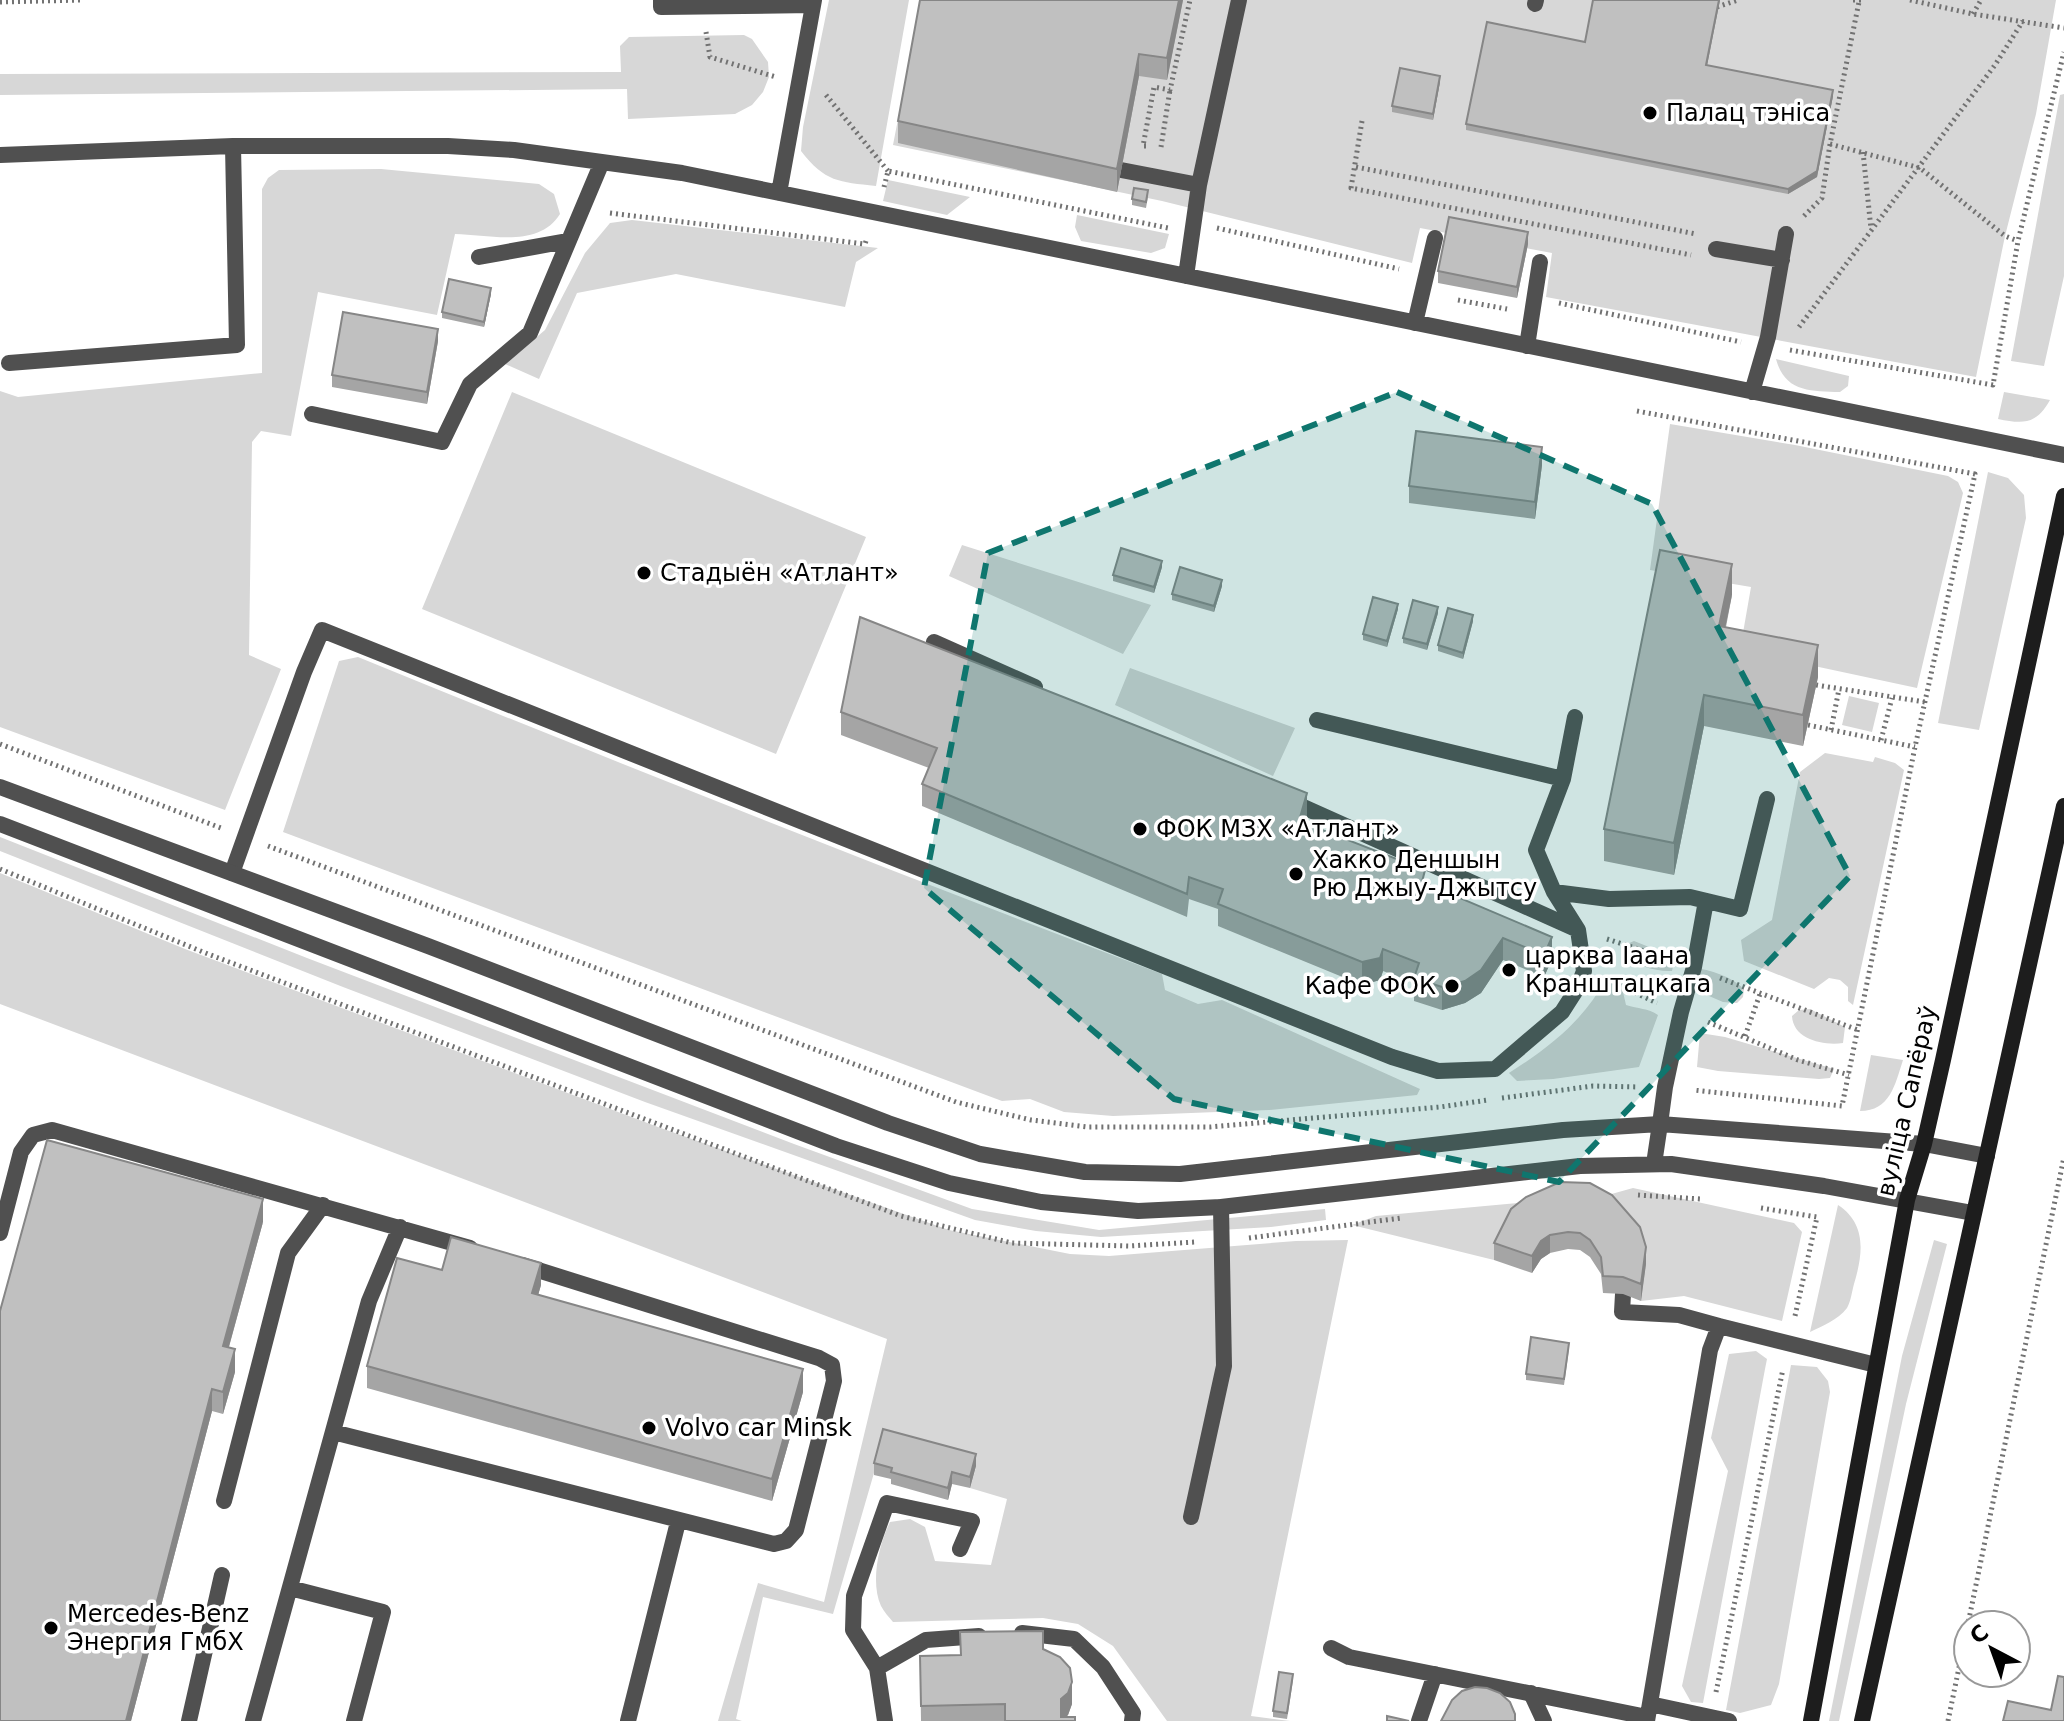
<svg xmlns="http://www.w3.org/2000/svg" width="2064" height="1721" viewBox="0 0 2064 1721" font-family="'DejaVu Sans',sans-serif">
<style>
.green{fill:#d7d7d7}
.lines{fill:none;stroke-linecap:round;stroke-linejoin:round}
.path{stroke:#727272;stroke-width:5;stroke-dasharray:2 4;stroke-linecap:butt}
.lane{stroke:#505050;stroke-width:16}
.street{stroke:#505050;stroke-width:16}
.secondary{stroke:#1d1d1d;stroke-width:16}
.wall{fill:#a5a5a5}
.shaded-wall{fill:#868686}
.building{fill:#c0c0c0;stroke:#868686;stroke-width:2}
.marked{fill:#0f766e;fill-opacity:0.2;stroke:#0f766e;stroke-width:6;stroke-dasharray:16 10;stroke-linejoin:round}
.poi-dot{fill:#000;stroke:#fff;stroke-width:3}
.labels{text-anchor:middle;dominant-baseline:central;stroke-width:7;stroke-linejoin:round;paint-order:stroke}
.poi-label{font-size:24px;fill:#000;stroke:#fff;text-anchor:start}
.street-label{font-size:24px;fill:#000;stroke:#fff}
</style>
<rect width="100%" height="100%" fill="#fff"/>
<path class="green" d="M 829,0 L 909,0 L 876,186 C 839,182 825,182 801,151 L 803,127 Z
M 921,0 L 2056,0 L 2036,114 L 2005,236 L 1976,377 L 1546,297 L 1552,253 L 1420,228 L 1412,263 L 1162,201 L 893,145 Z
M 744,35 L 752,39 L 768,62 L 769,77 L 763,92 L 752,105 L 735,114 L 628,119 L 627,89 L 0,95 L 0,74 L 621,72 L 620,46 L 629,37 Z
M 2064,94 L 2064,276 L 2044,366 L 2011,361 L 2060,95 Z
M 381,169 L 539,184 L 554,194 L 560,214 C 539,248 491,235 455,234 L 437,315 L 318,292 L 291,436 L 261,431 L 252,442 L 249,655 L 281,669 L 225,810 L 0,727 L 0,391 L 18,397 L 262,373 L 262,189 L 268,178 L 279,170 Z
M 888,180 L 970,197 L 947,215 L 883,201 Z
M 1077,215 L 1169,234 L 1165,248 L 1151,253 L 1081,241 L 1075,227 Z
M 632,220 L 878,248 L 856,262 L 845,307 L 676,274 L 577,293 L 539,379 L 505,364 L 545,330 L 585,253 L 610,223 Z
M 1776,359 L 1849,376 L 1848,386 L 1840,392 C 1810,391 1785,392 1776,359 Z
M 512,392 L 866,537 L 776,754 L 422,609 Z
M 2004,392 L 2050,400 C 2036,425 2023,424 1998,419 Z
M 1670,424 L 1795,445 L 1948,476 L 1958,482 L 1963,493 L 1917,688 L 1740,650 L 1751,587 L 1650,570 Z
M 1988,472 L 2008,478 L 2024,495 L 2026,518 L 1979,730 L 1938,723 Z
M 962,545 L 1151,605 L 1123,654 L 949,576 Z
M 358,657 C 625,766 893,872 1162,974 L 1165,990 L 1198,1004 L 1222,1000 L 1420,1089 L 1417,1095 L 1269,1110 L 1113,1116 L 1064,1112 L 1030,1099 L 1002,1101 L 283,832 L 339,661 Z
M 1130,668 L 1295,728 L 1273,776 L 1115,705 Z
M 1849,696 L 1879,703 L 1872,732 L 1842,725 Z
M 1825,753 L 1873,762 L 1875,757 L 1895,763 L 1904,770 L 1853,1005 L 1848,1001 L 1848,987 L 1840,980 L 1829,978 L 1814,989 L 1744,961 L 1741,940 L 1772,920 L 1800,772 Z
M 0,837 L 307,958 L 794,1144 L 972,1209 L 1099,1230 L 1325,1209 L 1326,1220 L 1271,1227 L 1101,1237 L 1036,1231 L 975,1220 L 645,1102 L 343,987 L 0,851 Z
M 0,873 L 185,949 L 658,1127 L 949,1230 L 1070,1254 L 1109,1256 L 1296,1241 L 1348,1240 L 1251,1716 L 1290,1721 L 1167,1721 L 1113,1646 L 1078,1624 L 1043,1618 L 893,1622 C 889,1617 884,1612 881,1606 C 870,1582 879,1544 890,1522 L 910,1519 L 925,1527 L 935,1561 L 991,1565 L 1007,1499 L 970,1488 L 976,1467 L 883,1442 L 833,1614 L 763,1597 L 736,1719 L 742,1721 L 718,1721 L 758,1583 L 824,1602 L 887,1339 L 0,1004 Z
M 1634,941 L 1669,955 L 1674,962 L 1672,971 C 1656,972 1634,965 1623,954 L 1627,944 Z
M 1693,968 C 1710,969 1732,977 1744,989 L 1743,997 L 1737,1003 L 1723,1002 L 1695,990 Z
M 1606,979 L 1624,983 L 1623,992 L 1626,1005 C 1638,1009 1648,1008 1658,1015 L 1639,1067 L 1553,1079 L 1517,1081 L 1509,1073 C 1551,1046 1582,1022 1606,979 Z
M 1810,1009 L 1845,1027 L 1843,1043 C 1823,1046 1793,1039 1792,1016 L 1799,1010 Z
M 1700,1033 L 1725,1037 L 1834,1069 L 1830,1078 L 1819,1079 L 1718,1071 L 1697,1067 Z
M 1871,1055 L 1903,1060 C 1895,1085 1890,1111 1860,1111 Z
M 1633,1188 L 1794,1223 L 1802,1232 L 1782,1321 L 1684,1296 L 1641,1301 L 1646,1264 L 1640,1244 L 1590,1200 Z
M 1560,1199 L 1512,1226 L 1494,1260 L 1352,1225 L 1376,1216 Z
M 1838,1205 C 1867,1224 1863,1254 1854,1284 C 1852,1291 1851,1301 1847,1308 C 1838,1320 1822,1326 1810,1332 Z
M 1934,1240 L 1947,1244 L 1906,1404 L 1839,1721 L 1829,1721 L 1902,1356 Z
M 1756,1351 L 1767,1359 L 1765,1369 L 1703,1703 L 1691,1702 L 1682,1686 L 1728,1471 L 1711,1438 L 1729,1354 Z
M 1791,1365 L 1817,1367 L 1828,1381 L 1830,1392 L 1779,1684 L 1771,1705 L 1740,1713 L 1726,1710 Z"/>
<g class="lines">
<path class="path" d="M 1853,0 L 1865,0
M 1910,0 L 1973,14 L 2064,28
M 0,2 L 83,0
M 1717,7 L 1738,0
M 1973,14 L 1981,0
M 706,32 L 710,57 L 776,77
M 826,95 L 888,171
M 1362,121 L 1351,188 L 1691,255
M 1830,144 L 1920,168 L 2005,236 L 2018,241
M 1146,146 L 1143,146 L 1154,87 L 1170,90 L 1190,0
M 1161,147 L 1170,90
M 1863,152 L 1871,229
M 1356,167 L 1696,234
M 884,187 L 888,171 L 1168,228
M 610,213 L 865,244 L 867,238
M 1804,216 L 1822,198 L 1830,144 L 1859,2
M 1217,228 L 1399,269
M 1458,300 L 1507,309
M 1559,303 L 1741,342
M 1799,327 L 1995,65 L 2023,21
M 1790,350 L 1993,385 L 2018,241 L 2064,52
M 1637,411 L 1975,474 L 1915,747 L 1842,1106 L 1693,1090
M 1816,685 L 1925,702
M 1808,725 L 1915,747
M 1831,730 L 1839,689
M 1881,740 L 1892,698
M 0,744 L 221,828
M 268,846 L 956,1102 L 1031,1120 L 1088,1127 L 1210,1127 L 1440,1107 L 1488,1100
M 0,869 L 208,954 L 901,1216 L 1012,1243 L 1129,1246 L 1195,1242
M 1607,939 L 1669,959
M 1720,978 L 1858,1030
M 1608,980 L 1657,1003
M 1708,1022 L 1798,1060 L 1849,1075
M 1745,1036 L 1760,994
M 1502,1098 L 1593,1086 L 1639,1087
M 1638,1195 L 1700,1199
M 1761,1208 L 1817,1217 L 1795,1316
M 1249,1238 L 1401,1218
M 1716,1692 L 1783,1369
M 1948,1721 L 2064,1157"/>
<path class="lane" d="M 661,0 L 661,7 L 813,5
M 1535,4 L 1536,0
M 0,155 L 233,146 L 448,146 L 514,150 L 682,173 L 2064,455
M 1121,170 L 1199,185
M 779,193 L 814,0
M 1716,249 L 1782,260
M 479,257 L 567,241
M 1186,276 L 1199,185 L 1239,0
M 1415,323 L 1435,238
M 1527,346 L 1540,262
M 9,363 L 237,345 L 233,146
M 1752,392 L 1768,337 L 1786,234
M 312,414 L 442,442 L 470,384 L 530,333 L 602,162
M 934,642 L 1035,687
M 1575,717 L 1563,779 L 1536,850 L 1554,892 L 1578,930
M 1317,720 L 1563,779
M 232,873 L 304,672 L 322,630 L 1392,1057 L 1438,1071 L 1495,1069 L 1562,1012 L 1578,987 L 1584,971 L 1578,930 L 1290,801
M 1554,892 L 1609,899 L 1690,897 L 1740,909 L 1767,799
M 1660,1124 L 1665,1087 L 1681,1012 L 1694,967 L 1706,901
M 0,1233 L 21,1152 L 33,1135 L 52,1130 L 470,1248
M 1623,1294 L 1622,1312 L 1679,1315 L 1719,1326 L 1710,1350 L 1647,1721
M 1719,1326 L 1876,1365
M 333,1432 L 774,1544 L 786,1541 L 796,1530 L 834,1381 L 832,1365 L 819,1358 L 522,1265
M 224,1501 L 288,1253 L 323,1205
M 1191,1517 L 1224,1366 L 1221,1207
M 290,1588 L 383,1612 L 354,1721
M 1022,1633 L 1074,1639 L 1103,1667 L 1133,1713 L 1132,1721
M 1331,1648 L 1349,1657 L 1647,1717
M 877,1668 L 853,1630 L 854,1596 L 887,1503 L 972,1521 L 960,1549
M 1531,1693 L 1544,1721
M 1650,1704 L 1729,1721
M 189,1721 L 222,1575
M 253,1721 L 369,1301 L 400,1227
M 628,1721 L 678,1522
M 885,1721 L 877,1668 L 926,1640 L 979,1636
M 1419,1721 L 1435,1674"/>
<path class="street" d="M 0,787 L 428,946 L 888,1123 L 980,1154 L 1085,1172 L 1180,1174 L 1563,1130 L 1660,1124 L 1924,1144 L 1987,1156
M 0,824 L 836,1146 L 949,1183 L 1041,1202 L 1138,1211 L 1221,1207 L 1580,1166 L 1671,1164 L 1824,1186 L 1973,1213
M 1654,1164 L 1660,1124"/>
<path class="secondary" d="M 1811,1721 L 1907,1200 L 1924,1144 L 1943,1060 L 2064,496
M 1862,1721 L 2064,806"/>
</g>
<path class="wall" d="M 1183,0 L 1167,80 L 1139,76 L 1117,192 L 898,143 L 898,121 Z
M 1585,42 L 1707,65 L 1833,96 L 1817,177 L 1788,194 L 1466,130 L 1466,124 Z
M 1440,82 L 1433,120 L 1392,112 L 1392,106 Z
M 1148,196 L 1146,208 L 1132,205 L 1132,199 Z
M 1528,244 L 1517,298 L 1438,283 L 1438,271 Z
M 491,294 L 484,327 L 442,318 L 442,312 Z
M 438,341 L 427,404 L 332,387 L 332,375 Z
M 1542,465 L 1535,519 L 1409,503 L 1409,486 Z
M 1162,567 L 1154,593 L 1113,581 L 1113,575 Z
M 1222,586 L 1214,612 L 1172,600 L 1172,594 Z
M 1732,595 L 1726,627 L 1818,677 L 1803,746 L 1704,726 L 1674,875 L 1604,861 L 1604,829 Z
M 1398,609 L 1387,647 L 1363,640 L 1363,634 Z
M 1438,613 L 1427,650 L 1403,643 L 1403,638 Z
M 1473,621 L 1463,659 L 1438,651 L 1438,645 Z
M 841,712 L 1307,816 L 1305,823 L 1425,883 L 1552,959 L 1544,977 L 1503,960 L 1481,993 L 1465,1003 L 1442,1010 L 1414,1001 L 1414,983 L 1383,971 L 1380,980 L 1362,985 L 1218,926 L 1218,909 L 1189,899 L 1187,917 L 922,806 L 922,784 L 929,768 L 841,735 Z
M 1526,1197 L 1646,1264 L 1641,1301 L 1623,1294 L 1603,1293 L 1601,1274 L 1590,1257 L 1580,1250 L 1568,1249 L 1550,1253 L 1541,1259 L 1532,1273 L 1494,1260 L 1494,1243 Z
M 263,1222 L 229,1347 L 235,1372 L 223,1414 L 212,1411 L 131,1721 L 0,1721 Z
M 442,1270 L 541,1285 L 538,1295 L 803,1392 L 772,1501 L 367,1388 L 367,1366 Z
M 1569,1349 L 1564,1385 L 1526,1380 L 1526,1374 Z
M 874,1463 L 976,1466 L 970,1488 L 952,1484 L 948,1500 L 891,1484 L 891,1479 L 874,1475 Z
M 1043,1649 L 1072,1704 L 1068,1715 L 1066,1717 L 1075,1721 L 921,1721 L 920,1656 L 960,1655 Z
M 1293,1680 L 1287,1719 L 1273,1717 L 1273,1711 Z"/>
<path class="shaded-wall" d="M 1179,0 L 1183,0 L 1167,80 L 1167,58 Z
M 1719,0 L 1720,0 L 1706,71 L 1706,65 Z
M 1139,54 L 1139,76 L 1117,192 L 1117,169 Z
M 1440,76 L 1440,82 L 1433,120 L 1433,114 Z
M 1833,90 L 1833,96 L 1817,177 L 1788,194 L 1788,189 Z
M 1528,232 L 1528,244 L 1517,298 L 1517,287 Z
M 491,288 L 491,294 L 484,327 L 484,322 Z
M 438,329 L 438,341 L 427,404 L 427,392 Z
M 1542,447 L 1542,465 L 1535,519 L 1535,502 Z
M 1162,561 L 1162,567 L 1154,593 L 1154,587 Z
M 1732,564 L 1732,595 L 1719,657 L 1719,626 Z
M 1222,580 L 1222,586 L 1214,612 L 1214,606 Z
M 1398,604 L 1398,609 L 1387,647 L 1387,641 Z
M 1438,607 L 1438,613 L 1427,650 L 1427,644 Z
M 1473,615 L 1473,621 L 1463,659 L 1463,653 Z
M 1818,645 L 1818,677 L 1803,746 L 1803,715 Z
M 1704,695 L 1704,726 L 1674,875 L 1674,843 Z
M 1307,793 L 1307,816 L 1299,843 L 1299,821 Z
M 1552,937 L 1552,959 L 1544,977 L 1544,955 Z
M 1503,938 L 1503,960 L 1481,993 L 1465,1003 L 1442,1010 L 1442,987 Z
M 1383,949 L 1383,971 L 1380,980 L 1362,985 L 1362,962 Z
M 263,1199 L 263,1222 L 223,1368 L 223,1346 Z
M 1550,1235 L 1550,1253 L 1541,1259 L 1532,1273 L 1532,1256 L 1541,1241 Z
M 1646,1247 L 1646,1264 L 1641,1301 L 1641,1284 Z
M 541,1263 L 541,1285 L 532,1316 L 532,1293 Z
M 235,1349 L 235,1372 L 223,1414 L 223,1392 Z
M 803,1369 L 803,1392 L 772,1501 L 772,1479 Z
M 212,1389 L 212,1411 L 131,1721 L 126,1721 Z
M 976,1454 L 976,1466 L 970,1488 L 970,1477 Z
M 952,1472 L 952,1484 L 948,1500 L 948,1488 Z
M 1072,1682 L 1072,1704 L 1068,1715 L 1061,1721 L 1061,1699 Z"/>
<path class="building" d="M 920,0 L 1179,0 L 1167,58 L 1139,54 L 1117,169 L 898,121 Z
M 1593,0 L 1719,0 L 1706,65 L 1833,90 L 1817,171 L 1788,189 L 1466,124 L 1487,22 L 1585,42 Z
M 1400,68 L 1440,76 L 1433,114 L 1392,106 Z
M 1134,188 L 1148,190 L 1146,202 L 1132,199 Z
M 1449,217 L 1528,232 L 1517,287 L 1438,271 Z
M 449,279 L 491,288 L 484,322 L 442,312 Z
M 343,312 L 438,329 L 427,392 L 332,375 Z
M 1416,431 L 1542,447 L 1535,502 L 1409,486 Z
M 1121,548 L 1162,561 L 1154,587 L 1113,575 Z
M 1660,550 L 1732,564 L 1719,626 L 1818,645 L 1803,715 L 1704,695 L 1674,843 L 1604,829 Z
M 1180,567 L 1222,580 L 1214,606 L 1172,594 Z
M 1373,597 L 1398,604 L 1387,641 L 1363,634 Z
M 1413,600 L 1438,607 L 1427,644 L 1403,638 Z
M 1448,608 L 1473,615 L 1463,653 L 1438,645 Z
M 860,617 L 1307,793 L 1299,821 L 1425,870 L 1422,882 L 1552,937 L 1544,955 L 1503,938 L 1481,970 L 1465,981 L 1442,987 L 1414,978 L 1419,963 L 1383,949 L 1380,958 L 1362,962 L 1218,904 L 1223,889 L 1189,877 L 1187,894 L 922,784 L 937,748 L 841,712 Z
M 47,1140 L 263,1199 L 223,1346 L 235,1349 L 223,1392 L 212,1389 L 126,1721 L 0,1721 L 0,1311 Z
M 1560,1182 L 1590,1183 L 1612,1195 L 1640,1227 L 1646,1247 L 1641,1284 L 1623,1277 L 1603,1276 L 1601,1257 L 1590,1240 L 1580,1233 L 1568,1232 L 1550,1235 L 1541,1241 L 1532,1256 L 1494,1243 L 1511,1209 L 1526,1197 Z
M 451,1237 L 541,1263 L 532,1293 L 803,1369 L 772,1479 L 367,1366 L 397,1258 L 442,1270 Z
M 1531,1337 L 1569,1343 L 1564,1379 L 1526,1374 Z
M 883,1429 L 976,1454 L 970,1477 L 952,1472 L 948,1488 L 891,1472 L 892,1468 L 874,1463 Z
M 1043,1631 L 1043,1649 L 1060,1657 L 1070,1668 L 1072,1682 L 1068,1693 L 1061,1699 L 1061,1717 L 1075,1717 L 1075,1721 L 1005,1721 L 1005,1704 L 921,1706 L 920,1656 L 961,1655 L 960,1632 Z
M 1279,1672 L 1293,1674 L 1287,1713 L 1273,1711 Z
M 2058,1676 L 2064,1677 L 2064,1721 L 2003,1721 L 2008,1701 L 2051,1710 Z
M 1475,1687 L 1487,1688 L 1500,1693 L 1510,1702 L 1515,1714 L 1515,1721 L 1441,1721 L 1452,1700 L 1462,1691 Z
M 1387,1716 L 1409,1721 L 1387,1721 Z"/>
<path class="marked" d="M 1397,392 L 1652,504 L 1850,876 L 1559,1182 L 1174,1099 L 924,888 L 988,553 Z"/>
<g class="poi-dot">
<circle cx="1650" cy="113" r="8"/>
<circle cx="644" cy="573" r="8"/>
<circle cx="1140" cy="829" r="8"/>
<circle cx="1296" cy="874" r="8"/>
<circle cx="1509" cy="970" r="8"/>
<circle cx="1452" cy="986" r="8"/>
<circle cx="649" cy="1428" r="8"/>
<circle cx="51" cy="1628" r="8"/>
</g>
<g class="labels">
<g class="poi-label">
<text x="1666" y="113">Палац тэніса</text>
<text x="660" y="573">Стадыён «Атлант»</text>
<text x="1156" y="829">ФОК МЗХ «Атлант»</text>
<text x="1312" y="860">Хакко Деншын<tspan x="1312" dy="28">Рю Джыу-Джытсу</tspan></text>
<text x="1525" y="956">царква Іаана<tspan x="1525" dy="28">Кранштацкага</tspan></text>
<text x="1436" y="986" text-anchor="end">Кафе ФОК</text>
<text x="665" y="1428">Volvo car Minsk</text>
<text x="67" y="1614">Mercedes-Benz<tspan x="67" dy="28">Энергия ГмбХ</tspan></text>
</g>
<g class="street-label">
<text transform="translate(1907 1101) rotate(-77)">вуліца Сапёраў</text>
</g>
</g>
<g transform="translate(1992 1649) rotate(319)"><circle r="38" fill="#ffffff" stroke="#999999" stroke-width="2"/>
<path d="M0-6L14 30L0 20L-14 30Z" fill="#000000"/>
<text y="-12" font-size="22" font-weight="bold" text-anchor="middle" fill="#000000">С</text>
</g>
</svg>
